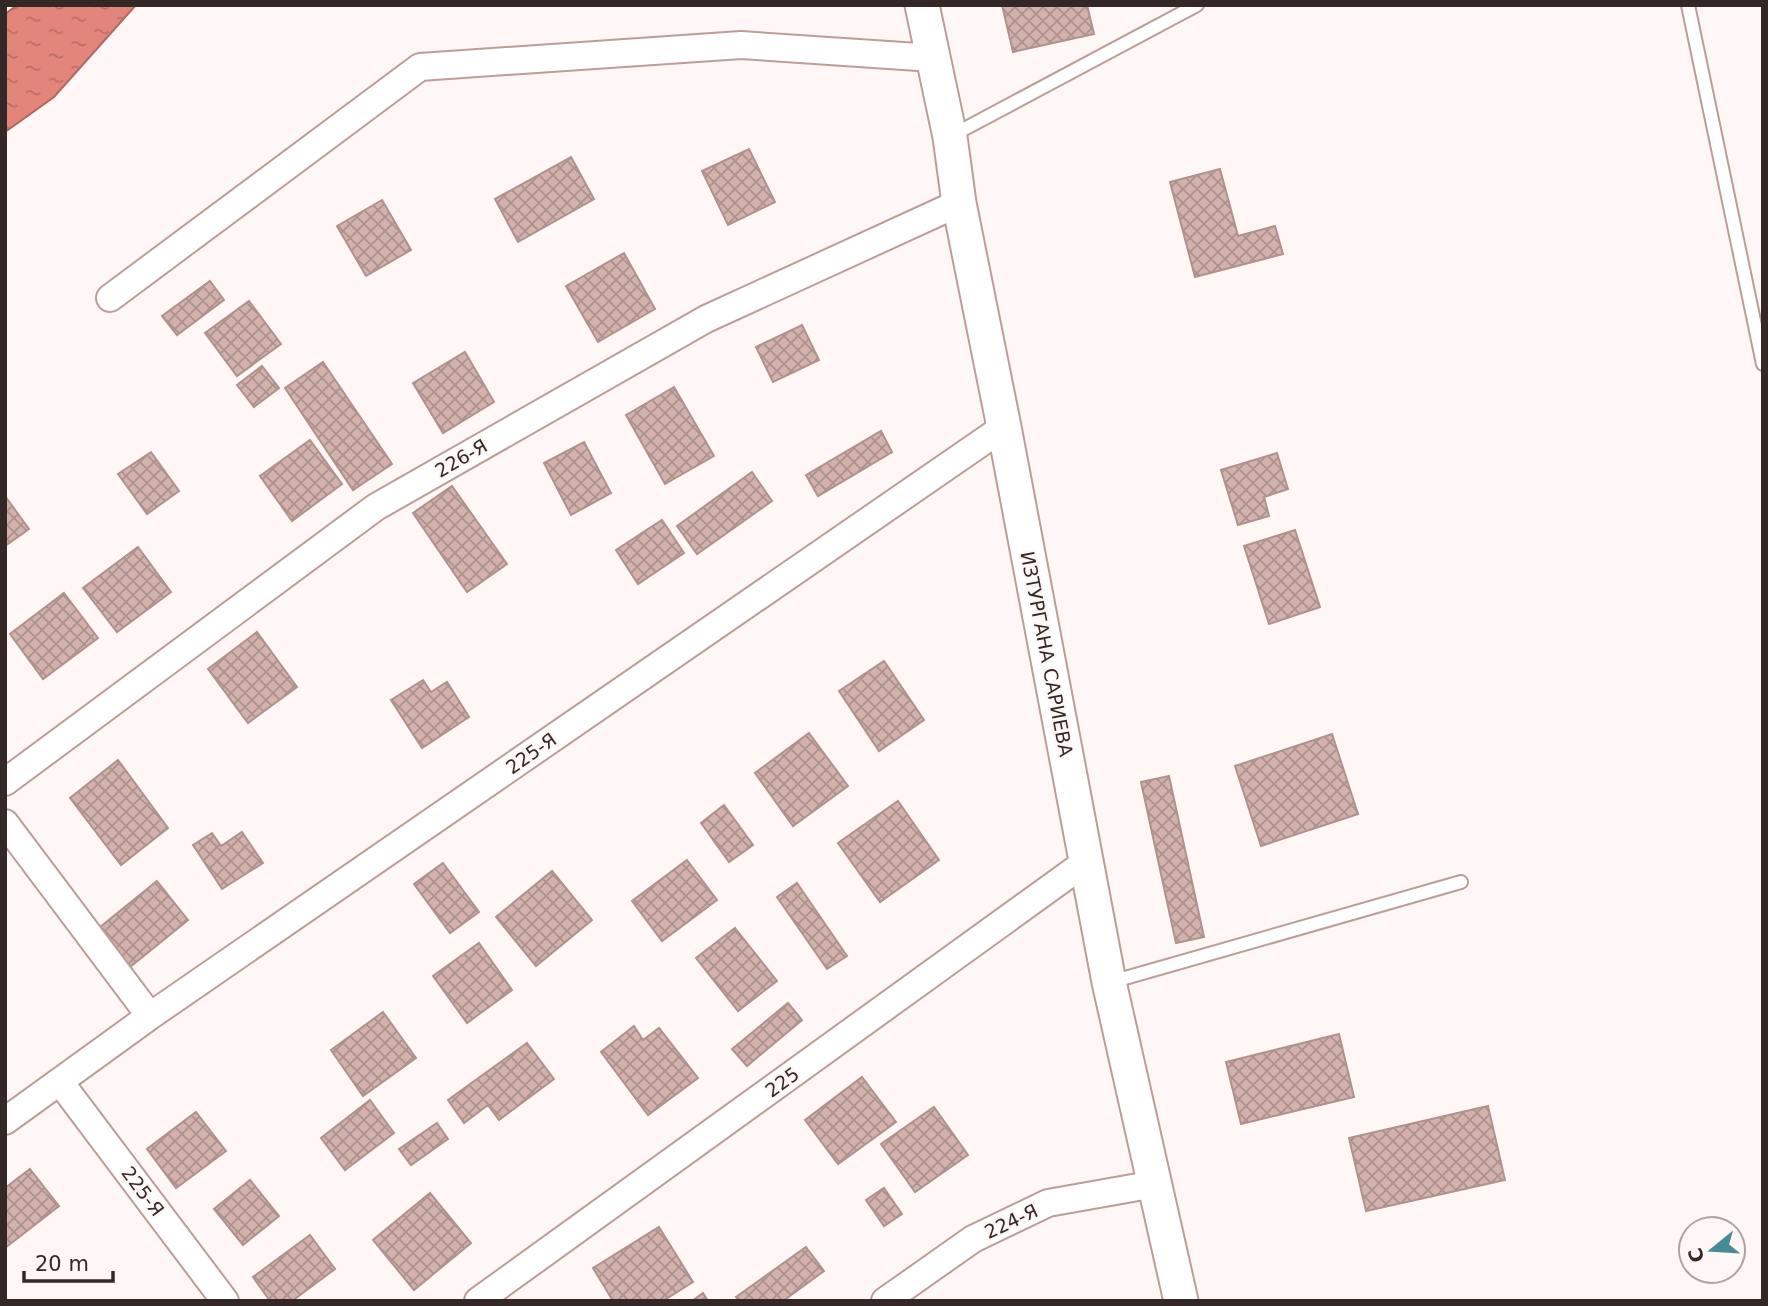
<svg xmlns="http://www.w3.org/2000/svg" width="1768" height="1306" viewBox="0 0 1768 1306" font-family="'DejaVu Sans',sans-serif">
<style>
.water{fill:url(#water-ripples);stroke:#af6962;stroke-width:2}
.building{fill:url(#building-cross-hatch);stroke:#b0918d;stroke-width:2}
.lines{fill:none;stroke-linecap:round;stroke-linejoin:round}
.service-casing{stroke:#bd9d98;stroke-width:16}
.minor-casing{stroke:#bd9d98;stroke-width:30}
.tertiary-casing{stroke:#bd9d98;stroke-width:37}
.service{stroke:#fff;stroke-width:12}
.minor{stroke:#fff;stroke-width:26}
.tertiary{stroke:#fff;stroke-width:33}
.labels{text-anchor:middle;dominant-baseline:central;stroke-width:5;stroke-linejoin:round;paint-order:stroke}
.street-label{font-size:19px;fill:#342826;stroke:#fef7f6}
</style>
<defs>
<pattern id="water-ripples" width="26" height="14" patternUnits="userSpaceOnUse" patternTransform="scale(1.75)"><rect width="26" height="14" fill="#e4857b"/><path d="M2 4q2-2 4 0t4 0M15 11q2-2 4 0t4 0" fill="none" stroke="#ba6d65"/></pattern>
<pattern id="building-cross-hatch" width="8" height="8" patternUnits="userSpaceOnUse" patternTransform="scale(1.75)"><rect width="8" height="8" fill="#d3b2ae"/><path d="M0 0l8 8M0 8l8-8" fill="none" stroke="#ac918d"/></pattern>
</defs>
<rect width="100%" height="100%" fill="#fef7f6"/>
<path class="water" d="M 17,5 L 136,5 L 54,97 L 5,132 L 5,14 Z"/>
<path class="building" d="M 1002,5 L 1087,5 L 1094,34 L 1013,52 Z
M 749,149 L 775,202 L 728,225 L 702,171 Z
M 571,157 L 594,199 L 518,242 L 495,199 Z
M 1220,169 L 1238,236 L 1275,226 L 1283,254 L 1195,277 L 1170,182 Z
M 382,200 L 411,250 L 366,276 L 337,226 Z
M 624,253 L 655,309 L 598,342 L 566,286 Z
M 210,281 L 224,300 L 177,335 L 162,316 Z
M 249,301 L 281,344 L 237,376 L 205,333 Z
M 802,325 L 819,360 L 773,382 L 756,347 Z
M 465,352 L 494,402 L 443,433 L 413,383 Z
M 323,362 L 392,464 L 353,490 L 285,388 Z
M 262,366 L 279,388 L 254,407 L 237,385 Z
M 674,387 L 714,456 L 665,484 L 626,415 Z
M 881,431 L 892,452 L 818,496 L 806,475 Z
M 310,440 L 342,484 L 292,521 L 260,476 Z
M 584,442 L 611,493 L 571,515 L 544,463 Z
M 151,452 L 179,491 L 147,514 L 118,474 Z
M 1277,453 L 1288,489 L 1264,497 L 1269,516 L 1238,525 L 1221,470 Z
M 752,472 L 772,501 L 697,554 L 677,526 Z
M 452,486 L 507,564 L 467,592 L 413,513 Z
M 5,496 L 29,529 L 5,546 Z
M 662,520 L 684,553 L 638,584 L 616,550 Z
M 1295,530 L 1320,607 L 1269,624 L 1244,546 Z
M 138,547 L 171,592 L 117,632 L 83,588 Z
M 64,593 L 98,638 L 43,679 L 10,634 Z
M 257,632 L 297,687 L 248,723 L 208,669 Z
M 884,661 L 924,720 L 879,751 L 839,691 Z
M 423,680 L 431,692 L 447,682 L 469,717 L 422,748 L 391,700 Z
M 809,733 L 848,786 L 793,826 L 755,773 Z
M 1332,734 L 1358,814 L 1261,846 L 1235,766 Z
M 118,760 L 168,828 L 121,865 L 70,798 Z
M 1169,776 L 1204,937 L 1176,943 L 1141,782 Z
M 898,801 L 939,860 L 880,902 L 838,843 Z
M 724,805 L 753,845 L 729,862 L 701,823 Z
M 242,832 L 263,863 L 222,889 L 193,845 L 212,833 L 221,846 Z
M 687,860 L 717,900 L 662,941 L 632,901 Z
M 443,863 L 479,912 L 450,933 L 414,884 Z
M 552,871 L 592,920 L 536,966 L 496,917 Z
M 157,881 L 188,920 L 130,967 L 99,928 Z
M 797,883 L 847,956 L 827,969 L 777,897 Z
M 735,928 L 777,981 L 738,1011 L 696,958 Z
M 479,943 L 512,990 L 467,1023 L 433,976 Z
M 788,1003 L 802,1020 L 747,1066 L 732,1049 Z
M 383,1012 L 416,1058 L 363,1096 L 331,1050 Z
M 634,1026 L 643,1040 L 659,1028 L 698,1078 L 648,1115 L 601,1052 Z
M 1339,1034 L 1354,1097 L 1241,1124 L 1226,1062 Z
M 527,1043 L 554,1079 L 499,1120 L 488,1105 L 464,1123 L 448,1100 Z
M 862,1077 L 896,1122 L 838,1164 L 805,1120 Z
M 370,1100 L 394,1133 L 345,1170 L 321,1138 Z
M 1488,1106 L 1505,1180 L 1366,1211 L 1349,1138 Z
M 934,1107 L 968,1155 L 915,1192 L 881,1144 Z
M 196,1112 L 226,1151 L 176,1188 L 147,1149 Z
M 437,1123 L 448,1139 L 411,1165 L 399,1149 Z
M 30,1169 L 59,1206 L 5,1248 L 5,1188 Z
M 250,1180 L 279,1216 L 243,1245 L 214,1209 Z
M 884,1188 L 902,1214 L 884,1226 L 866,1200 Z
M 430,1193 L 471,1243 L 414,1290 L 373,1240 Z
M 659,1227 L 693,1282 L 663,1301 L 613,1301 L 593,1268 Z
M 310,1235 L 335,1269 L 292,1301 L 270,1301 L 253,1277 Z
M 806,1247 L 824,1271 L 783,1301 L 739,1301 L 736,1297 Z
M 703,1293 L 708,1301 L 692,1301 Z"/>
<g class="lines">
<defs>
<path id="service" d="M 1688,5 L 1763,364
M 953,135 L 1197,5
M 1111,982 L 1461,882"/>
<path id="minor" d="M 110,298 L 420,67 L 741,45 L 933,58
M 5,782 L 376,507 L 706,319 L 959,203
M 5,823 L 150,1016
M 60,1082 L 225,1301
M 5,1121 L 150,1016 L 1004,427
M 478,1301 L 1086,862
M 885,1301 L 973,1239 L 1048,1203 L 1155,1184"/>
<path id="tertiary" d="M 922,5 L 950,137 L 959,203 L 1004,427 L 1109,982 L 1181,1301"/>
</defs>
<use href="#service" class="service-casing"/>
<use href="#minor" class="minor-casing"/>
<use href="#tertiary" class="tertiary-casing"/>
<use href="#service" class="service"/>
<use href="#minor" class="minor"/>
<use href="#tertiary" class="tertiary"/>
</g>
<g class="labels">
<g class="street-label">
<text transform="translate(461 458) rotate(-30)">226-Я</text>
<text transform="translate(1047 654) rotate(79)">ИЗТУРГАНА САРИЕВА</text>
<text transform="translate(531 753) rotate(-35)">225-Я</text>
<text transform="translate(782 1082) rotate(-36)">225</text>
<text transform="translate(143 1191) rotate(53)">225-Я</text>
<text transform="translate(1011 1221) rotate(-25)">224-Я</text>
</g>
</g>
<rect width="1768" height="1306" fill="none" stroke="#342826" stroke-width="14"/>
<g transform="translate(1712 1250) rotate(252)"><circle r="33" fill="#fef7f6" stroke="#ada4a3" stroke-width="2"/>
<path d="M0-5L12 26L0 18L-12 26Z" fill="#468c96"/>
<text y="-10" font-size="19" font-weight="bold" text-anchor="middle" fill="#342826">С</text>
</g>
<path d="M24 1271v10h89v-10" fill="none" stroke="#342826" stroke-width="3.5"/>
<text x="35" y="1271" font-size="21" fill="#342826" stroke="#fef7f6" stroke-width="5" paint-order="stroke">20 m</text>
</svg>
